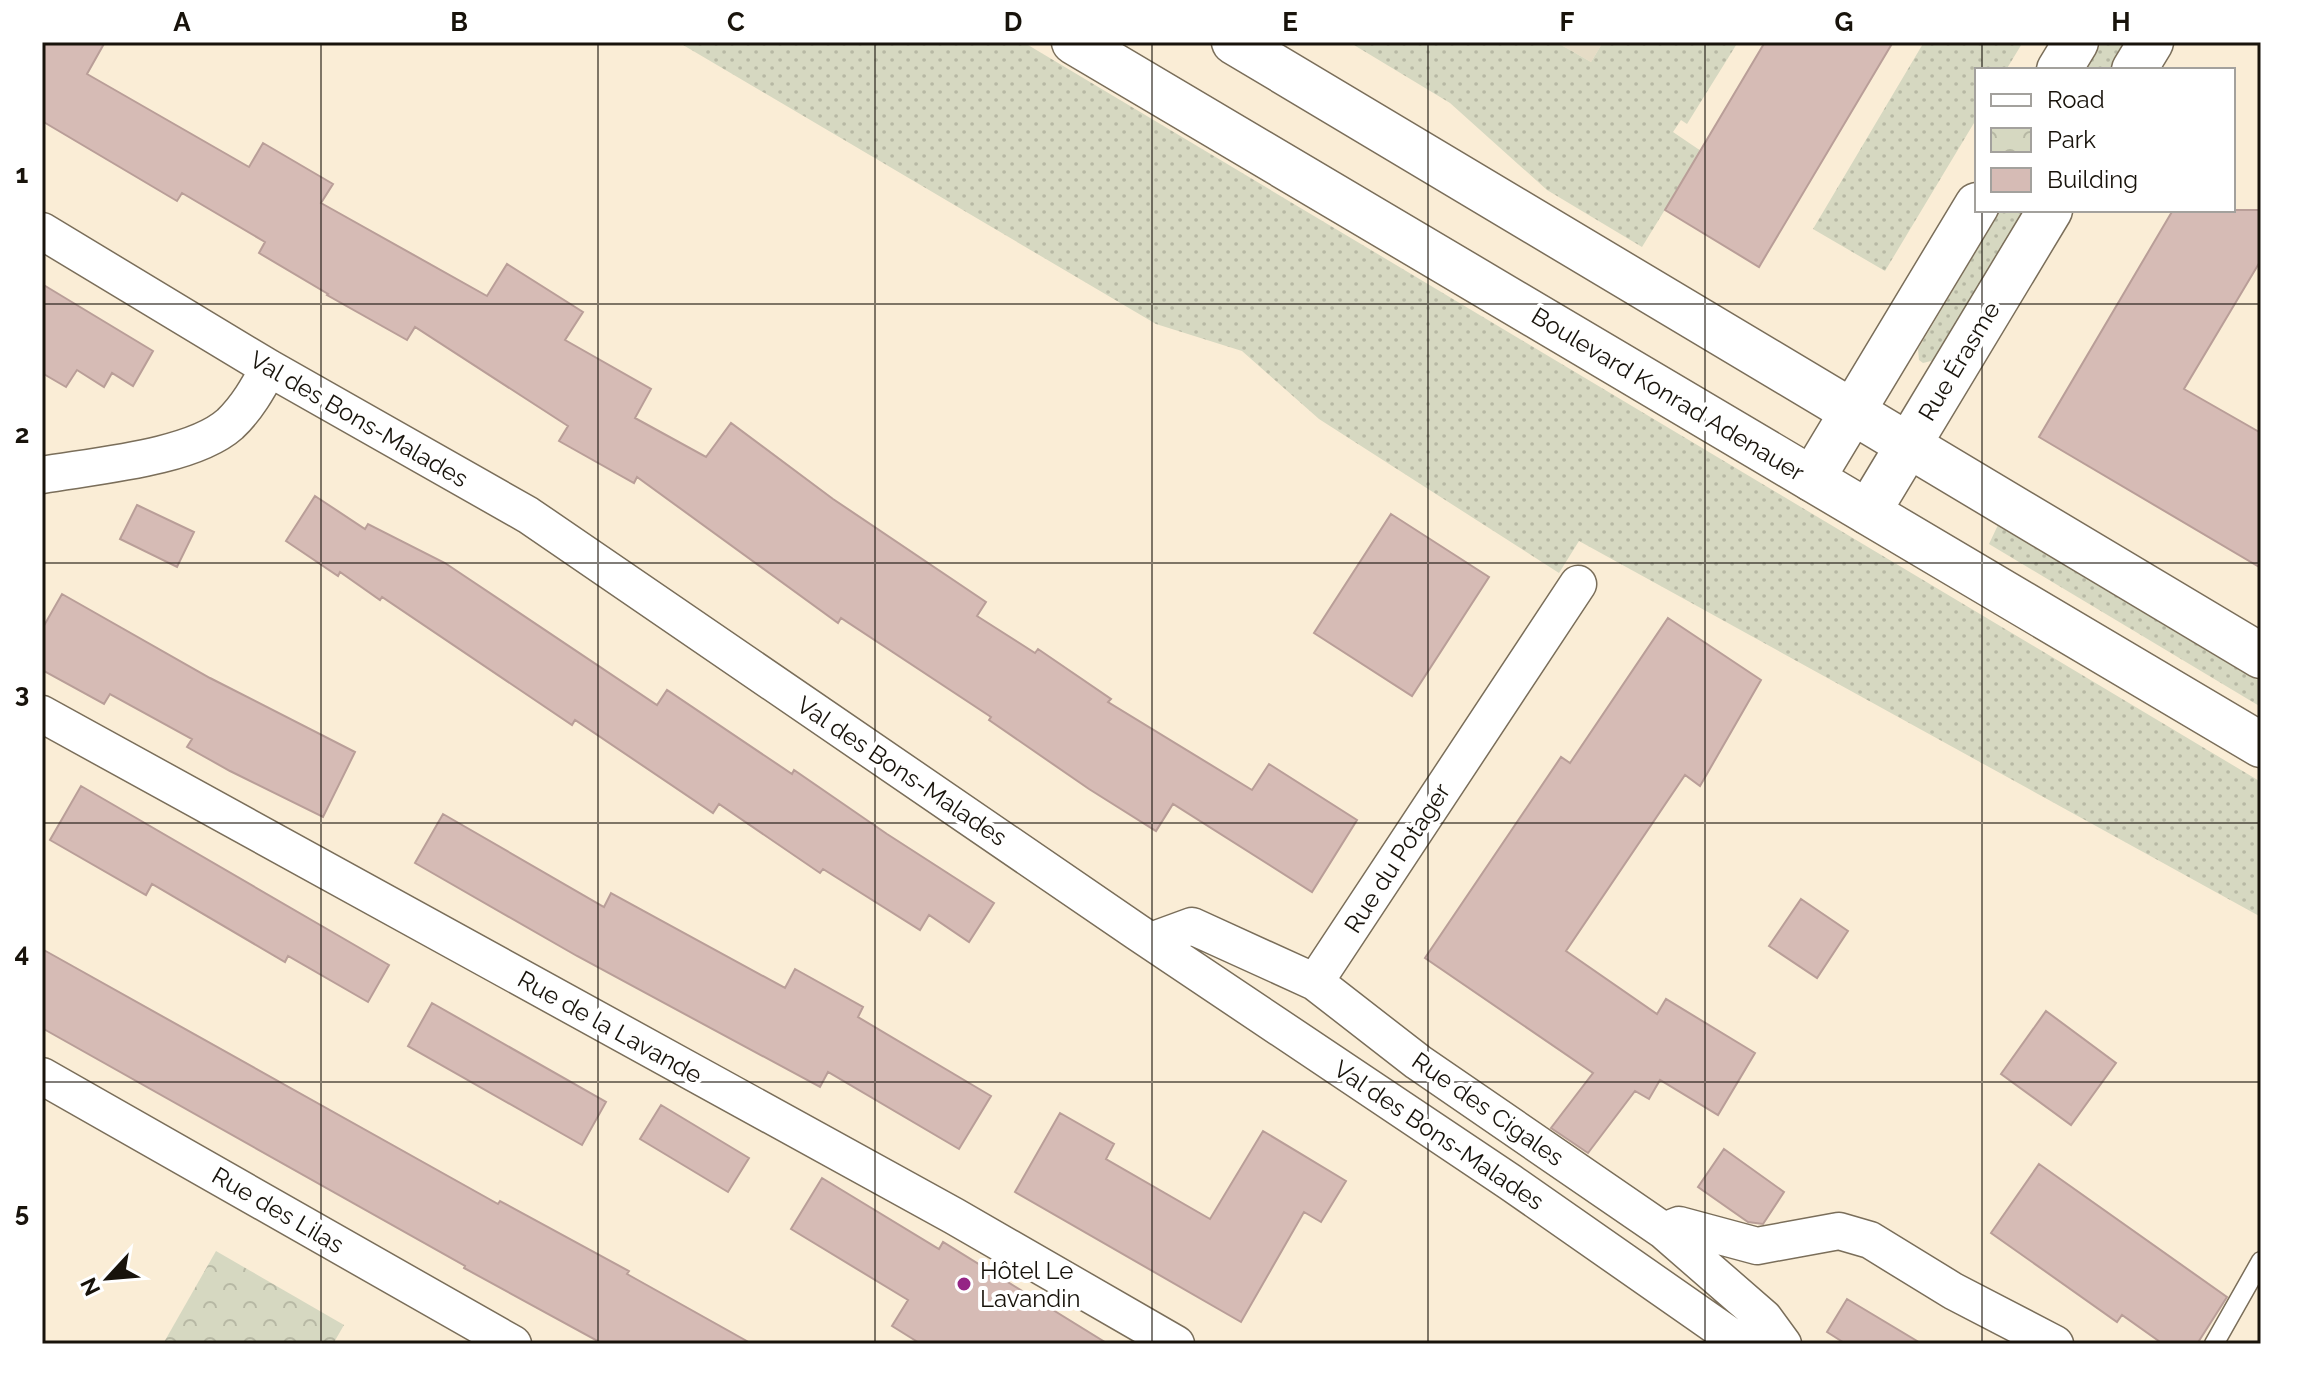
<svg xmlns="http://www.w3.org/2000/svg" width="2303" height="1386" viewBox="0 0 2303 1386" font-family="Raleway,sans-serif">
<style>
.commercial{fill:#e5dcc6}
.grass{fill:url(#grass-dots)}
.park{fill:url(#park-crowns)}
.building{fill:#d6bbb5;stroke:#b99e98;stroke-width:2}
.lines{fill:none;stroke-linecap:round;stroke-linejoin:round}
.service-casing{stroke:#7a6e5a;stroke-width:21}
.minor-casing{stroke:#7a6e5a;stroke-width:39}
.tertiary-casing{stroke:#7a6e5a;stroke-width:47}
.secondary-casing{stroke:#7a6e5a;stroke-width:47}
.service{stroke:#fff;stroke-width:18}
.minor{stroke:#fff;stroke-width:36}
.tertiary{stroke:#fff;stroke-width:44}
.secondary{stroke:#fff;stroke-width:44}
.grid{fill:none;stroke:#18130b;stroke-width:2;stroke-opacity:0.55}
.poi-dot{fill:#952585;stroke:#fff;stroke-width:3}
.labels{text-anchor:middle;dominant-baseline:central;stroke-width:8;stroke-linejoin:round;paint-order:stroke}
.street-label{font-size:24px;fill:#18130b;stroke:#fff}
.poi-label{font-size:24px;fill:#18130b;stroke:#fff;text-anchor:start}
.neatline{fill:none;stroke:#18130b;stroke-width:3}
.grid-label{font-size:26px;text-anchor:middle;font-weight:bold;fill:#18130b}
</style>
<defs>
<pattern id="grass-dots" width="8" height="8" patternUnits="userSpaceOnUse" patternTransform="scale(2)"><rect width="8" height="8" fill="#d6d8c1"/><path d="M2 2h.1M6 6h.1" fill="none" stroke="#b7b8a4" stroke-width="1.8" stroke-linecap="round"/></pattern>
<pattern id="park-crowns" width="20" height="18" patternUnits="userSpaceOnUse" patternTransform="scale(2)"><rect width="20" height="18" fill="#d6d8c1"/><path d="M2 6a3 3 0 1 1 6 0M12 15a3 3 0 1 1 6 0" fill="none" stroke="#b7b8a4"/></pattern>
</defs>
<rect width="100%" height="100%" fill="#faedd6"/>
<path class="commercial" d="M 1556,42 L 1603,42 L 1591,62 Z"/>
<path class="grass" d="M 678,42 L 1023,42 L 2261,782 L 2261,917 L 1579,541 L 1559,573 L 1319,419 L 1242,351 L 1156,324 Z
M 1349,42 L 1556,42 L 1591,62 L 1603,42 L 1738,42 L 1687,124 L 1681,120 L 1673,132 L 1701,151 L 1642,247 L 1547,190 L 1450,103 Z
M 1924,42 L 2023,42 L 2006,70 L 1977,70 L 1977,118 L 1885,271 L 1813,229 Z
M 2102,42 L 2126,42 L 2109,70 L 2085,70 Z
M 2001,210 L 2025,210 L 1935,360 L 1923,363 L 1919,360 L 1918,349 Z
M 1998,525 L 2261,682 L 2261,707 L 1989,544 Z"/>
<path class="park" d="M 216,1251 L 344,1325 L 333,1344 L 163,1344 Z"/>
<path class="building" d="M 42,42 L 105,42 L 87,74 L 249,167 L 263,143 L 333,184 L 321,203 L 487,296 L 507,264 L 583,312 L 565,340 L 651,389 L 635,418 L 706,457 L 731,423 L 833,499 L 986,602 L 977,616 L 1035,653 L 1038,649 L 1111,699 L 1108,702 L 1252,790 L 1269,764 L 1357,820 L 1312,892 L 1173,804 L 1156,831 L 1089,789 L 989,720 L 991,717 L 841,618 L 838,623 L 637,477 L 634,483 L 559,441 L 568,426 L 415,327 L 407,340 L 327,295 L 328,294 L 259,253 L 265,242 L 182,193 L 177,201 L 42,121 Z
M 1765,42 L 1893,42 L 1759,267 L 1665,210 Z
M 2173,210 L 2261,210 L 2261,260 L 2184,389 L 2261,433 L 2261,568 L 2039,437 Z
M 42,284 L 153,351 L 133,386 L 112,373 L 104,387 L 77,370 L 66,387 L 42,373 Z
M 315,496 L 365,529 L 368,524 L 445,563 L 657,705 L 667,690 L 792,774 L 794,770 L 887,834 L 994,903 L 969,942 L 929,915 L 920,930 L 823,869 L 820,873 L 719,804 L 713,813 L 575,720 L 572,725 L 382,597 L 380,600 L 340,572 L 338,576 L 286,541 Z
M 137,505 L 194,532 L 177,567 L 120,539 Z
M 1391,514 L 1489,577 L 1412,696 L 1314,633 Z
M 62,594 L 210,678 L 355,752 L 323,817 L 230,771 L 187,747 L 192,739 L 110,694 L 104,704 L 42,670 L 42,629 Z
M 1668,618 L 1761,680 L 1700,786 L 1685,775 L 1566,951 L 1657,1014 L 1666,999 L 1755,1053 L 1718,1115 L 1660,1080 L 1649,1099 L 1635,1091 L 1588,1153 L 1551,1128 L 1593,1073 L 1425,958 L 1561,757 L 1570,763 Z
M 81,786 L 389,965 L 368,1002 L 288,956 L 285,962 L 152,884 L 146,895 L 50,840 Z
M 443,814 L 604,907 L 611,893 L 785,988 L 795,969 L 863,1007 L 858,1017 L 991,1096 L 959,1149 L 828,1072 L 820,1087 L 577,956 L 415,863 Z
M 1801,899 L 1848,931 L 1817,978 L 1769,946 Z
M 42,949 L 498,1204 L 500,1201 L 629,1271 L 627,1274 L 752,1344 L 603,1344 L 464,1268 L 465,1266 L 42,1028 Z
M 432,1003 L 606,1102 L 582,1145 L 408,1046 Z
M 2046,1011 L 2116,1063 L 2071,1125 L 2001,1074 Z
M 661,1105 L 749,1158 L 728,1192 L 640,1139 Z
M 1060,1113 L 1114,1144 L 1106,1159 L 1210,1219 L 1263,1131 L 1346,1181 L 1321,1222 L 1304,1212 L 1241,1322 L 1015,1192 Z
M 1724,1149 L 1784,1192 L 1763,1224 L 1748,1222 L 1698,1187 Z
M 2039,1164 L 2227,1297 L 2197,1344 L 2163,1344 L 2122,1315 L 2117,1322 L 1991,1233 Z
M 822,1178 L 939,1249 L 943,1242 L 1108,1344 L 921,1344 L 892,1326 L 908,1300 L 791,1229 Z
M 1847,1299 L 1922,1344 L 1846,1344 L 1827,1332 Z"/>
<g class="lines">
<defs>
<path id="service" d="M 2214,1344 L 2261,1261"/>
<path id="minor" d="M 42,231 L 269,368 L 528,515 L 1137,932 L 1510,1182 L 1742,1344
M 42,475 C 93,466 192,458 230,424 C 247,408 258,388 269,368
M 42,714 L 954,1216 L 1176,1344
M 1151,941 L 1192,926 L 1315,982 L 1578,584
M 1315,982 L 1418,1062 L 1664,1231 L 1764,1318 L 1783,1344
M 42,1076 L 513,1344
M 1664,1231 L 1679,1225 L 1757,1246 L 1839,1231 L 1870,1240 L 1953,1291 L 2055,1344"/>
<path id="tertiary" d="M 2059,70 L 2076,42
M 2134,70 L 2151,42
M 1812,479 L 1977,205
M 1868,512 L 2050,210"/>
<path id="secondary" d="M 1074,42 L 2261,745
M 1234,42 L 2261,656"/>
</defs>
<use href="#service" class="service-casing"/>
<use href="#minor" class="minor-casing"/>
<use href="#tertiary" class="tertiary-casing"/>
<use href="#secondary" class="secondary-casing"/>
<use href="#service" class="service"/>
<use href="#minor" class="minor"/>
<use href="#tertiary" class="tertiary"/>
<use href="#secondary" class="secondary"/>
</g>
<path class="grid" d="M 321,42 L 321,1344M 598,42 L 598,1344M 875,42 L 875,1344M 1152,42 L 1152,1344M 1428,42 L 1428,1344M 1705,42 L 1705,1344M 1982,42 L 1982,70M 1982,210 L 1982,1344M 42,304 L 2261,304M 42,563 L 2261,563M 42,823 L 2261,823M 42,1082 L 2261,1082"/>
<circle class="poi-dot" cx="964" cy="1284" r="8"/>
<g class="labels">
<g class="street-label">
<text transform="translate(1959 361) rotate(-59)">Rue Érasme</text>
<text transform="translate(1668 394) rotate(31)">Boulevard Konrad Adenauer</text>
<text transform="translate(359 419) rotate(30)">Val des Bons-Malades</text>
<text transform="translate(902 771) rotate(34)">Val des Bons-Malades</text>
<text transform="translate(1397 858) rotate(-57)">Rue du Potager</text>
<text transform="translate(610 1027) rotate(29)">Rue de la Lavande</text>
<text transform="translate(1488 1109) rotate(35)">Rue des Cigales</text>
<text transform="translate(1439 1135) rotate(34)">Val des Bons-Malades</text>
<text transform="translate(278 1210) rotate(30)">Rue des Lilas</text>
</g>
<g class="poi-label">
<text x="980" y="1270">Hôtel Le<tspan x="980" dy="28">Lavandin</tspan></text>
</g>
</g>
<rect width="2303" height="1386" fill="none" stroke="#ffffff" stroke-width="88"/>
<rect x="1975" y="68" width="260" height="144" fill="#ffffff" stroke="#a3a19d" stroke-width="2"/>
<rect x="1991" y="94" width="40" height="12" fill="#ffffff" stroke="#a3a19d" stroke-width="2"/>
<text x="2047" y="108" font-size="24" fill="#18130b">Road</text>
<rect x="1991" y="128" width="40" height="24" fill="url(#park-crowns)" stroke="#a3a19d" stroke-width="2"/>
<text x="2047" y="148" font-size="24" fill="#18130b">Park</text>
<rect x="1991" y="168" width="40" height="24" fill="#d6bbb5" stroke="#a3a19d" stroke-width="2"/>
<text x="2047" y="188" font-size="24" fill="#18130b">Building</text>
<g transform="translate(108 1278) rotate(244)" stroke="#ffffff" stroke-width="6" paint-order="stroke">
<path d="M0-6L14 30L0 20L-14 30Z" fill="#18130b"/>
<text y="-12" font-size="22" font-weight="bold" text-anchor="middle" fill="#18130b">N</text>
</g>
<rect x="44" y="44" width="2215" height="1298" class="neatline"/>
<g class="grid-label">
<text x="182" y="31">A</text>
<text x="459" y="31">B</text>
<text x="736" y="31">C</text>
<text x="1013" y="31">D</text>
<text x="1290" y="31">E</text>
<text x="1567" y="31">F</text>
<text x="1844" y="31">G</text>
<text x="2121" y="31">H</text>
<text x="22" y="183">1</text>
<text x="22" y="443">2</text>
<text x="22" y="702">3</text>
<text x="22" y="962">4</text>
<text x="22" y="1221">5</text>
</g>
</svg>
